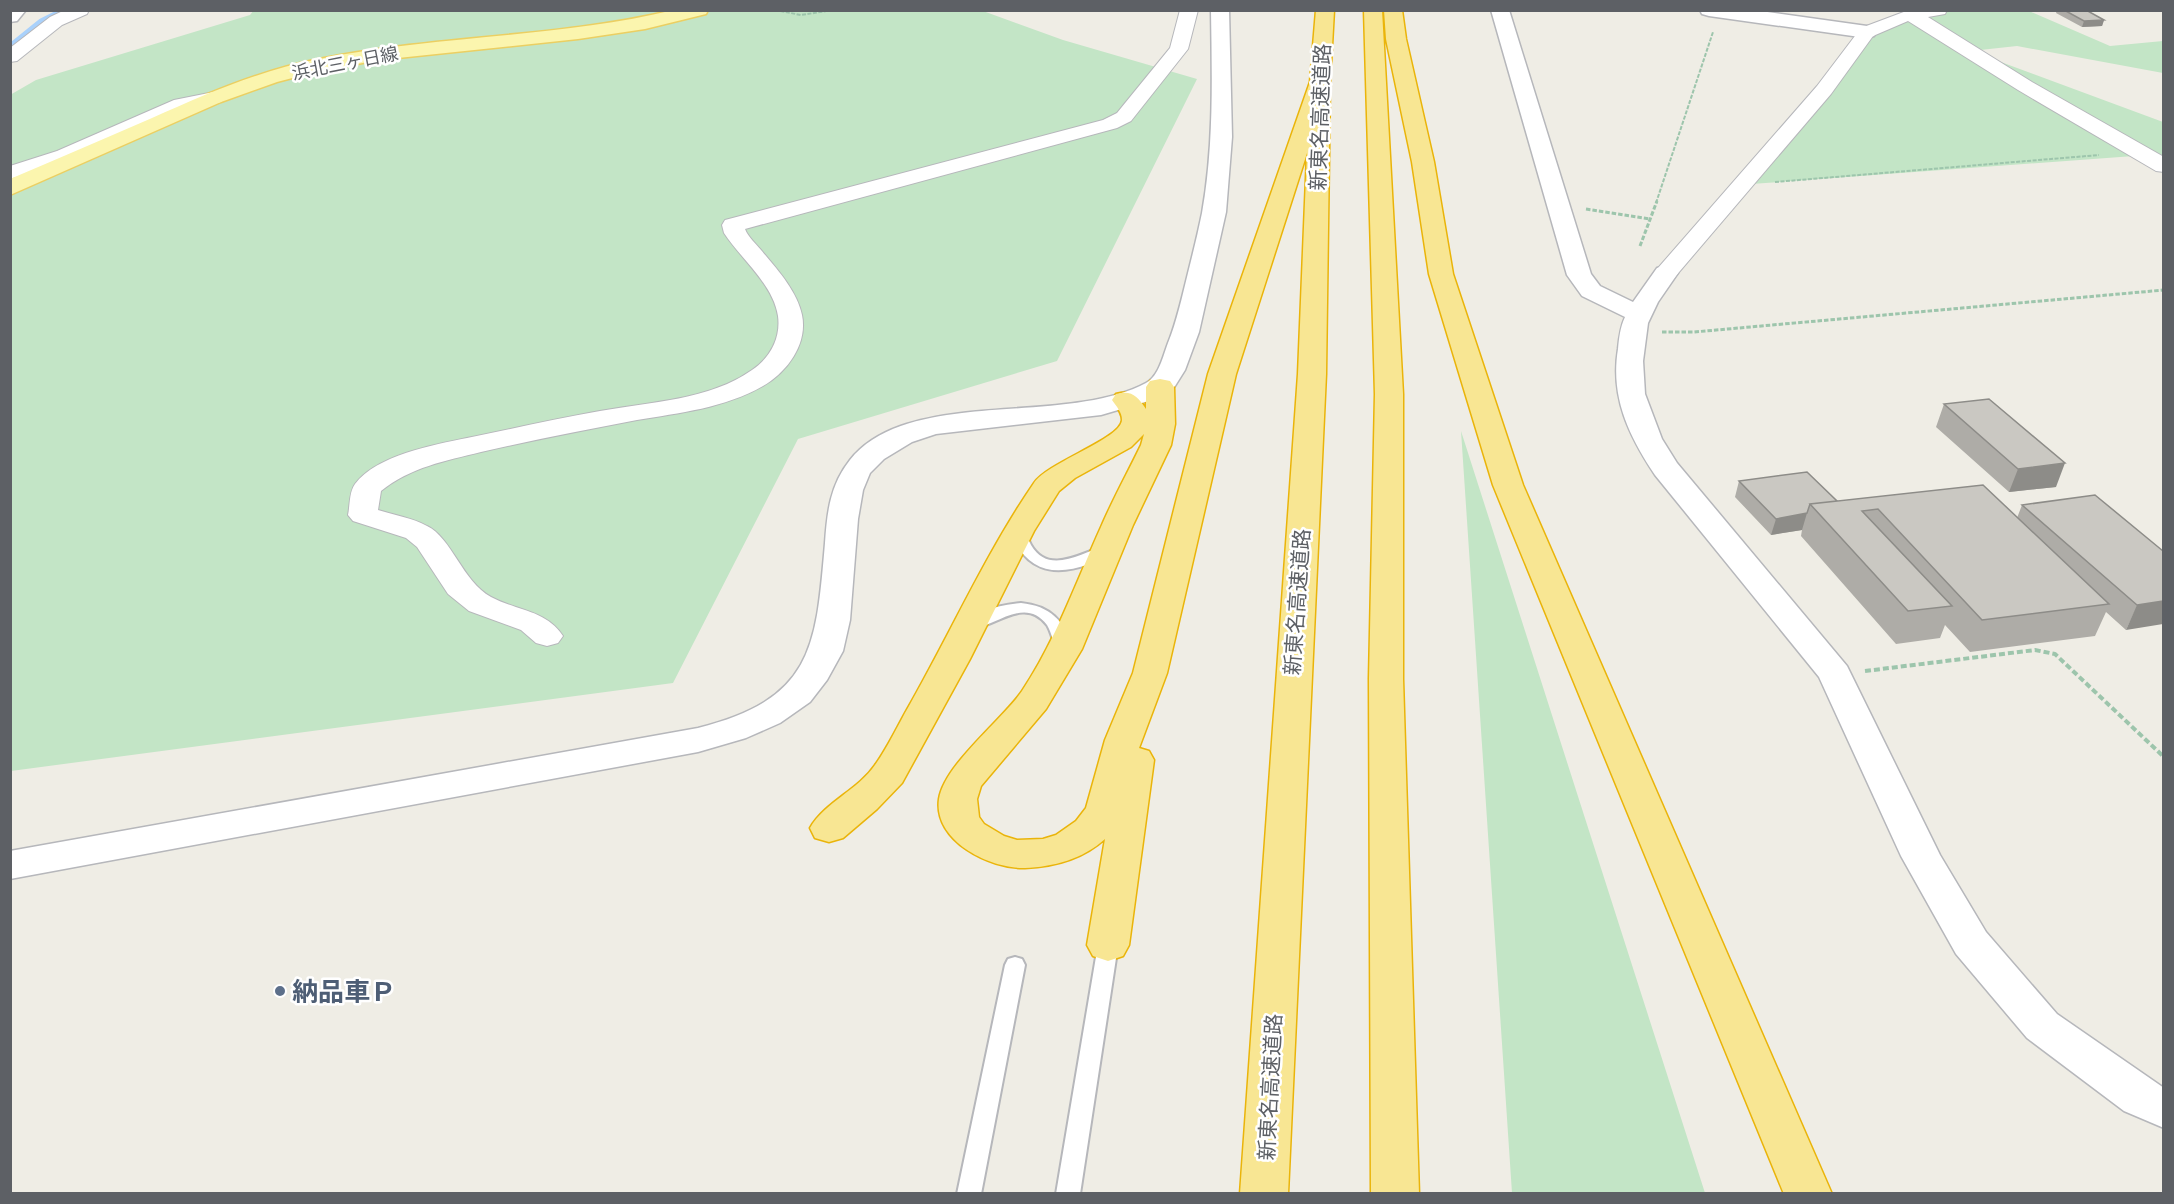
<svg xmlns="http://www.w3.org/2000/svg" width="2174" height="1204" viewBox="0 0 2174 1204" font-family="'PT Sans','Noto Sans JP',sans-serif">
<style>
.green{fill:#c3e5c6}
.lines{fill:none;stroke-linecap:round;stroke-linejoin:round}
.stream{stroke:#a9d1fb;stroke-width:5}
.service-casing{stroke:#b6b7bb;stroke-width:4}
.minor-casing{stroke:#b6b7bb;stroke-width:2}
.tertiary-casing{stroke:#b6b7bb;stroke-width:3}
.primary-casing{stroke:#ebcf62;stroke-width:3}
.motorway-casing{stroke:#eab40a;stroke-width:3}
.path-far2{stroke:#9dc5ac;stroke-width:2;stroke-dasharray:4 1.5;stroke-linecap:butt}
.path-far1{stroke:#9dc5ac;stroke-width:3;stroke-dasharray:4.5 2;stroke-linecap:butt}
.path{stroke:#9dc5ac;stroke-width:4;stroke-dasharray:6 3;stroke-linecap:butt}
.service{fill:#fff;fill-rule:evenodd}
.minor{fill:#fff;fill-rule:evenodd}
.tertiary{fill:#fff;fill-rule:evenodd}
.primary{fill:#fbf5ae;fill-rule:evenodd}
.motorway{fill:#f8e693;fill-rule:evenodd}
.wall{fill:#aeaca7}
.shaded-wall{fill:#8d8c88}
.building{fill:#cac8c2;stroke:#8d8c88;stroke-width:1.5}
.service-dot{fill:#5c6f8a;stroke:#fff;stroke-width:2}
.labels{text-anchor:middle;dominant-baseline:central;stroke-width:5;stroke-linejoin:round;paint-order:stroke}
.far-street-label{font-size:18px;fill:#5d6065;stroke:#fff}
.street-label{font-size:21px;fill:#5d6065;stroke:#fff}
.near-service-label{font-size:26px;font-weight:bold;fill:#4e5e75;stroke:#fff;text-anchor:start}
</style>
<rect width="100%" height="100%" fill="#efede5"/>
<path class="green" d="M 254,10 L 983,11 L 1063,40 L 1197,79 L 1057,361 L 798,439 L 673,683 L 11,771 L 10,95 L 36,80 L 250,15 Z
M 1954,10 L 2029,11 L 2110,46 L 2163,41 L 2163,73 L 2017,46 L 1971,51 L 2163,122 L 2163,165 L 2134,156 L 1751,184 L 1865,34 L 1921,14 Z
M 1461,431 L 1705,1193 L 1512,1193 Z"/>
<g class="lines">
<path class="stream" d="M 10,46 L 41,21 L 63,10"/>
<defs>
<path id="service" d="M 1018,526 L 1024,528 C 1027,533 1028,540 1031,545 C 1049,576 1082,552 1105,546 L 1113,551 C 1107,558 1097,561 1089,564 C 1051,578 1025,569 1010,531 Z
M 1021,603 C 1050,606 1064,620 1073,648 L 1070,652 L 1058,652 C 1053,644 1052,633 1047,625 C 1023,593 990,633 967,628 L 965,624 C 976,610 1003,605 1021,603 Z
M 1108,937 L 1115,939 L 1118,945 L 1080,1194 L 1056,1194 L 1098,945 L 1101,939 Z
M 1015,957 L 1022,959 L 1025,965 L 981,1194 L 957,1194 L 1005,965 L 1008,959 Z"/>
<path id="minor" d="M 65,10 L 89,10 L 87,14 L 62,25 L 17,61 L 10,62 L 10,48 L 50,17 Z
M 1180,10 L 1198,10 L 1188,49 L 1131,121 L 1117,128 L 745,229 C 748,237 756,244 761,250 C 777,269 797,291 802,315 C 808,344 787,372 763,386 C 725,408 679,413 637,420 C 585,430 533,440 481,452 C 445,461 411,467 381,491 L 378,510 C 394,515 413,518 427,526 C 452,538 462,581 491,597 C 517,611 546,610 563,636 L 558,643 L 547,646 L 536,643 L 521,630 L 469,611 L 448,594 L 417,547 L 406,538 L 353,521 L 348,515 C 350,506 349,492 355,484 C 377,455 433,445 467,438 C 511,429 555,419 600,411 C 649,402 710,400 752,370 C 770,358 781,338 778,316 C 773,284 741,259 724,233 L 722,225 L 725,220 L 1103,120 L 1117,113 L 1170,48 Z
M 1909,10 L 1947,10 L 1945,14 L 1928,17 L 2032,82 L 2164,157 L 2164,172 L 2156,171 L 2018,90 L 1908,21 L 1873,36 L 1831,94 L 1674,278 L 1666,280 L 1658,278 L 1654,273 L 1658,268 L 1817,86 L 1861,28 Z
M 214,92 L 221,94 L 224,98 L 221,102 L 186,109 L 71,159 L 10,179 L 10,166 L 57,151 L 174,100 Z"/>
<path id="tertiary" d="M 10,10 L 26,10 L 17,21 L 10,22 Z
M 1211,10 L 1229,10 L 1232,137 L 1226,212 L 1199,332 L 1185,370 L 1175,386 L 1162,397 L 1101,415 L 936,434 L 912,442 L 884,459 L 870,473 L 863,490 L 858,519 L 850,620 L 843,651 L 827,680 L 810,702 L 780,723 L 746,738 L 698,752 L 10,879 L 10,851 L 698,728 C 813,699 816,648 825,543 C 827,513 830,485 850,460 C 876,427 922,418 962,413 C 1016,406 1098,409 1146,383 C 1159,376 1163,356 1168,343 C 1177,321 1182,297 1188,273 C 1193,253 1198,233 1202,213 C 1214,146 1212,78 1211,10 Z
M 1491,10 L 1509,10 L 1591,274 L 1600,286 L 1633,302 L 1657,268 L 1666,266 L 1675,268 L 1678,273 L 1658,302 L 1648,323 L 1643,361 L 1645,394 L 1662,439 L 1677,463 L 1847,666 L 1940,855 L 1986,932 L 2057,1014 L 2164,1088 L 2164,1128 L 2124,1111 L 2027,1038 L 1956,954 L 1901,856 L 1819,677 L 1655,475 C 1629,436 1610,397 1618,349 C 1619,338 1620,328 1625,317 L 1582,296 L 1567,275 Z
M 1700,10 L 1753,10 L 1867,26 L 1874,28 L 1876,32 L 1874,36 L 1867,38 L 1709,16 L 1702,14 Z"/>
<path id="primary" d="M 674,10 L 708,10 L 706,14 L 645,29 L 578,39 L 379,60 L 319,71 L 277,82 L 221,102 L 10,195 L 10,179 C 58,159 105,138 152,118 C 206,94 261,70 319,59 C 436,35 557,38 674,10 Z"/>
<path id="motorway" d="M 1316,10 L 1334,10 L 1330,82 L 1326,374 L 1288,1194 L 1240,1194 L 1298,374 L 1307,153 L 1236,374 L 1167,673 L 1139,748 L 1149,751 L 1154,760 L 1129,945 L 1123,956 L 1108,961 L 1093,956 L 1087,945 L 1105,839 C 1083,859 1053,867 1025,868 C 990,869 933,841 939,799 C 944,765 1002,720 1022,691 C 1056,640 1076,582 1101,527 C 1113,499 1128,472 1141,445 L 1144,434 L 1131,447 L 1075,478 L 1059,491 L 1034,531 L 970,659 L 902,783 L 877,809 L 843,838 L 829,842 L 815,838 L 810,828 C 825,802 858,790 875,765 C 888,747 898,725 909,706 C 951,632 986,553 1034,483 C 1048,462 1121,439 1122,420 C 1122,412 1116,406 1112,400 L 1116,394 C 1132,390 1137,396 1146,409 L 1146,387 L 1150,381 L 1160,379 L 1170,381 L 1174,387 L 1175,424 L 1171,445 L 1133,525 L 1082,649 L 1046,709 L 981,786 L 977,799 L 979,817 L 984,824 L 1004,836 L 1017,840 L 1043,839 L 1056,835 L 1076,821 L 1086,808 L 1105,740 L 1133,673 L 1208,374 L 1310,82 Z
M 1364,10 L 1382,10 L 1403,394 L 1403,679 L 1419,1194 L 1371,1194 L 1369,679 L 1375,394 Z
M 1384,10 L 1402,10 L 1406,39 L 1434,162 L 1453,274 L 1523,485 L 1832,1194 L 1784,1194 L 1493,485 L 1429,274 L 1412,162 L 1386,39 Z"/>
</defs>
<use href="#service" class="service-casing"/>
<use href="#minor" class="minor-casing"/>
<use href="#tertiary" class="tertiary-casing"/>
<use href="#primary" class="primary-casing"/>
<use href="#motorway" class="motorway-casing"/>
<path class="path-far2" d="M 775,10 L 801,15 L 833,10
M 1775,182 L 2099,155
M 1656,203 L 1713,32"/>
<path class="path-far1" d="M 1586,209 L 1650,219
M 1640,246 L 1657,201
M 1662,332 L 1694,332 L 2164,290"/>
<path class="path" d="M 1865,671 L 2035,650 L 2055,654 L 2164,757"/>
<use href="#service" class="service"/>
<use href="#minor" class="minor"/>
<use href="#tertiary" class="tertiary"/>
<use href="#primary" class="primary"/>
<use href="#motorway" class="motorway"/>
</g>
<path class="wall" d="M 2057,10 L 2086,10 L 2104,20 L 2102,26 L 2082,27 L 2056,13 Z
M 1944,404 L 2056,487 L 2009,492 L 1936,427 Z
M 1739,481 L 1837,501 L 2017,518 L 2022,505 L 2163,551 L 2126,630 L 2106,612 L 2095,636 L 1970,652 L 1945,625 L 1940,638 L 1896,644 L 1801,536 L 1802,530 L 1771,535 L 1735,497 Z"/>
<path class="shaded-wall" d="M 2104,20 L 2102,26 L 2082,27 L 2084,21 Z
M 2065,463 L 2056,487 L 2009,492 L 2018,469 Z
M 1807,513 L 1802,530 L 1771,535 L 1776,519 Z
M 2163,601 L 2163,624 L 2126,630 L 2137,605 Z"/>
<path class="building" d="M 2064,10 L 2086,10 L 2104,20 L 2084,21 Z
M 1989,399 L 2065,463 L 2018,469 L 1944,404 Z
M 1807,472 L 1837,501 L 1810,504 L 1807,513 L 1776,519 L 1739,481 Z
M 1983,485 L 2109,604 L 1982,620 L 1878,509 L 1862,511 L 1952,606 L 1908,611 L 1810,504 Z
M 2095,495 L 2163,551 L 2163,601 L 2137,605 L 2022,505 Z"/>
<circle class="service-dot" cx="280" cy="991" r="6"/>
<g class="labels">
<g class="far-street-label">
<text transform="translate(345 63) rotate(-11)">浜北三ヶ日線</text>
</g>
<g class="street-label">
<text transform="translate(1320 117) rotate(-88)">新東名高速道路</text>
<text transform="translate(1297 602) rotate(-86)">新東名高速道路</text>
<text transform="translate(1270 1087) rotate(-87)">新東名高速道路</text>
</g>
<g class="near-service-label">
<text x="292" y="991">納品車Ｐ</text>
</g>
</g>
<rect width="2174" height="1204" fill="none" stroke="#5d6065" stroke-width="24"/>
</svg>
